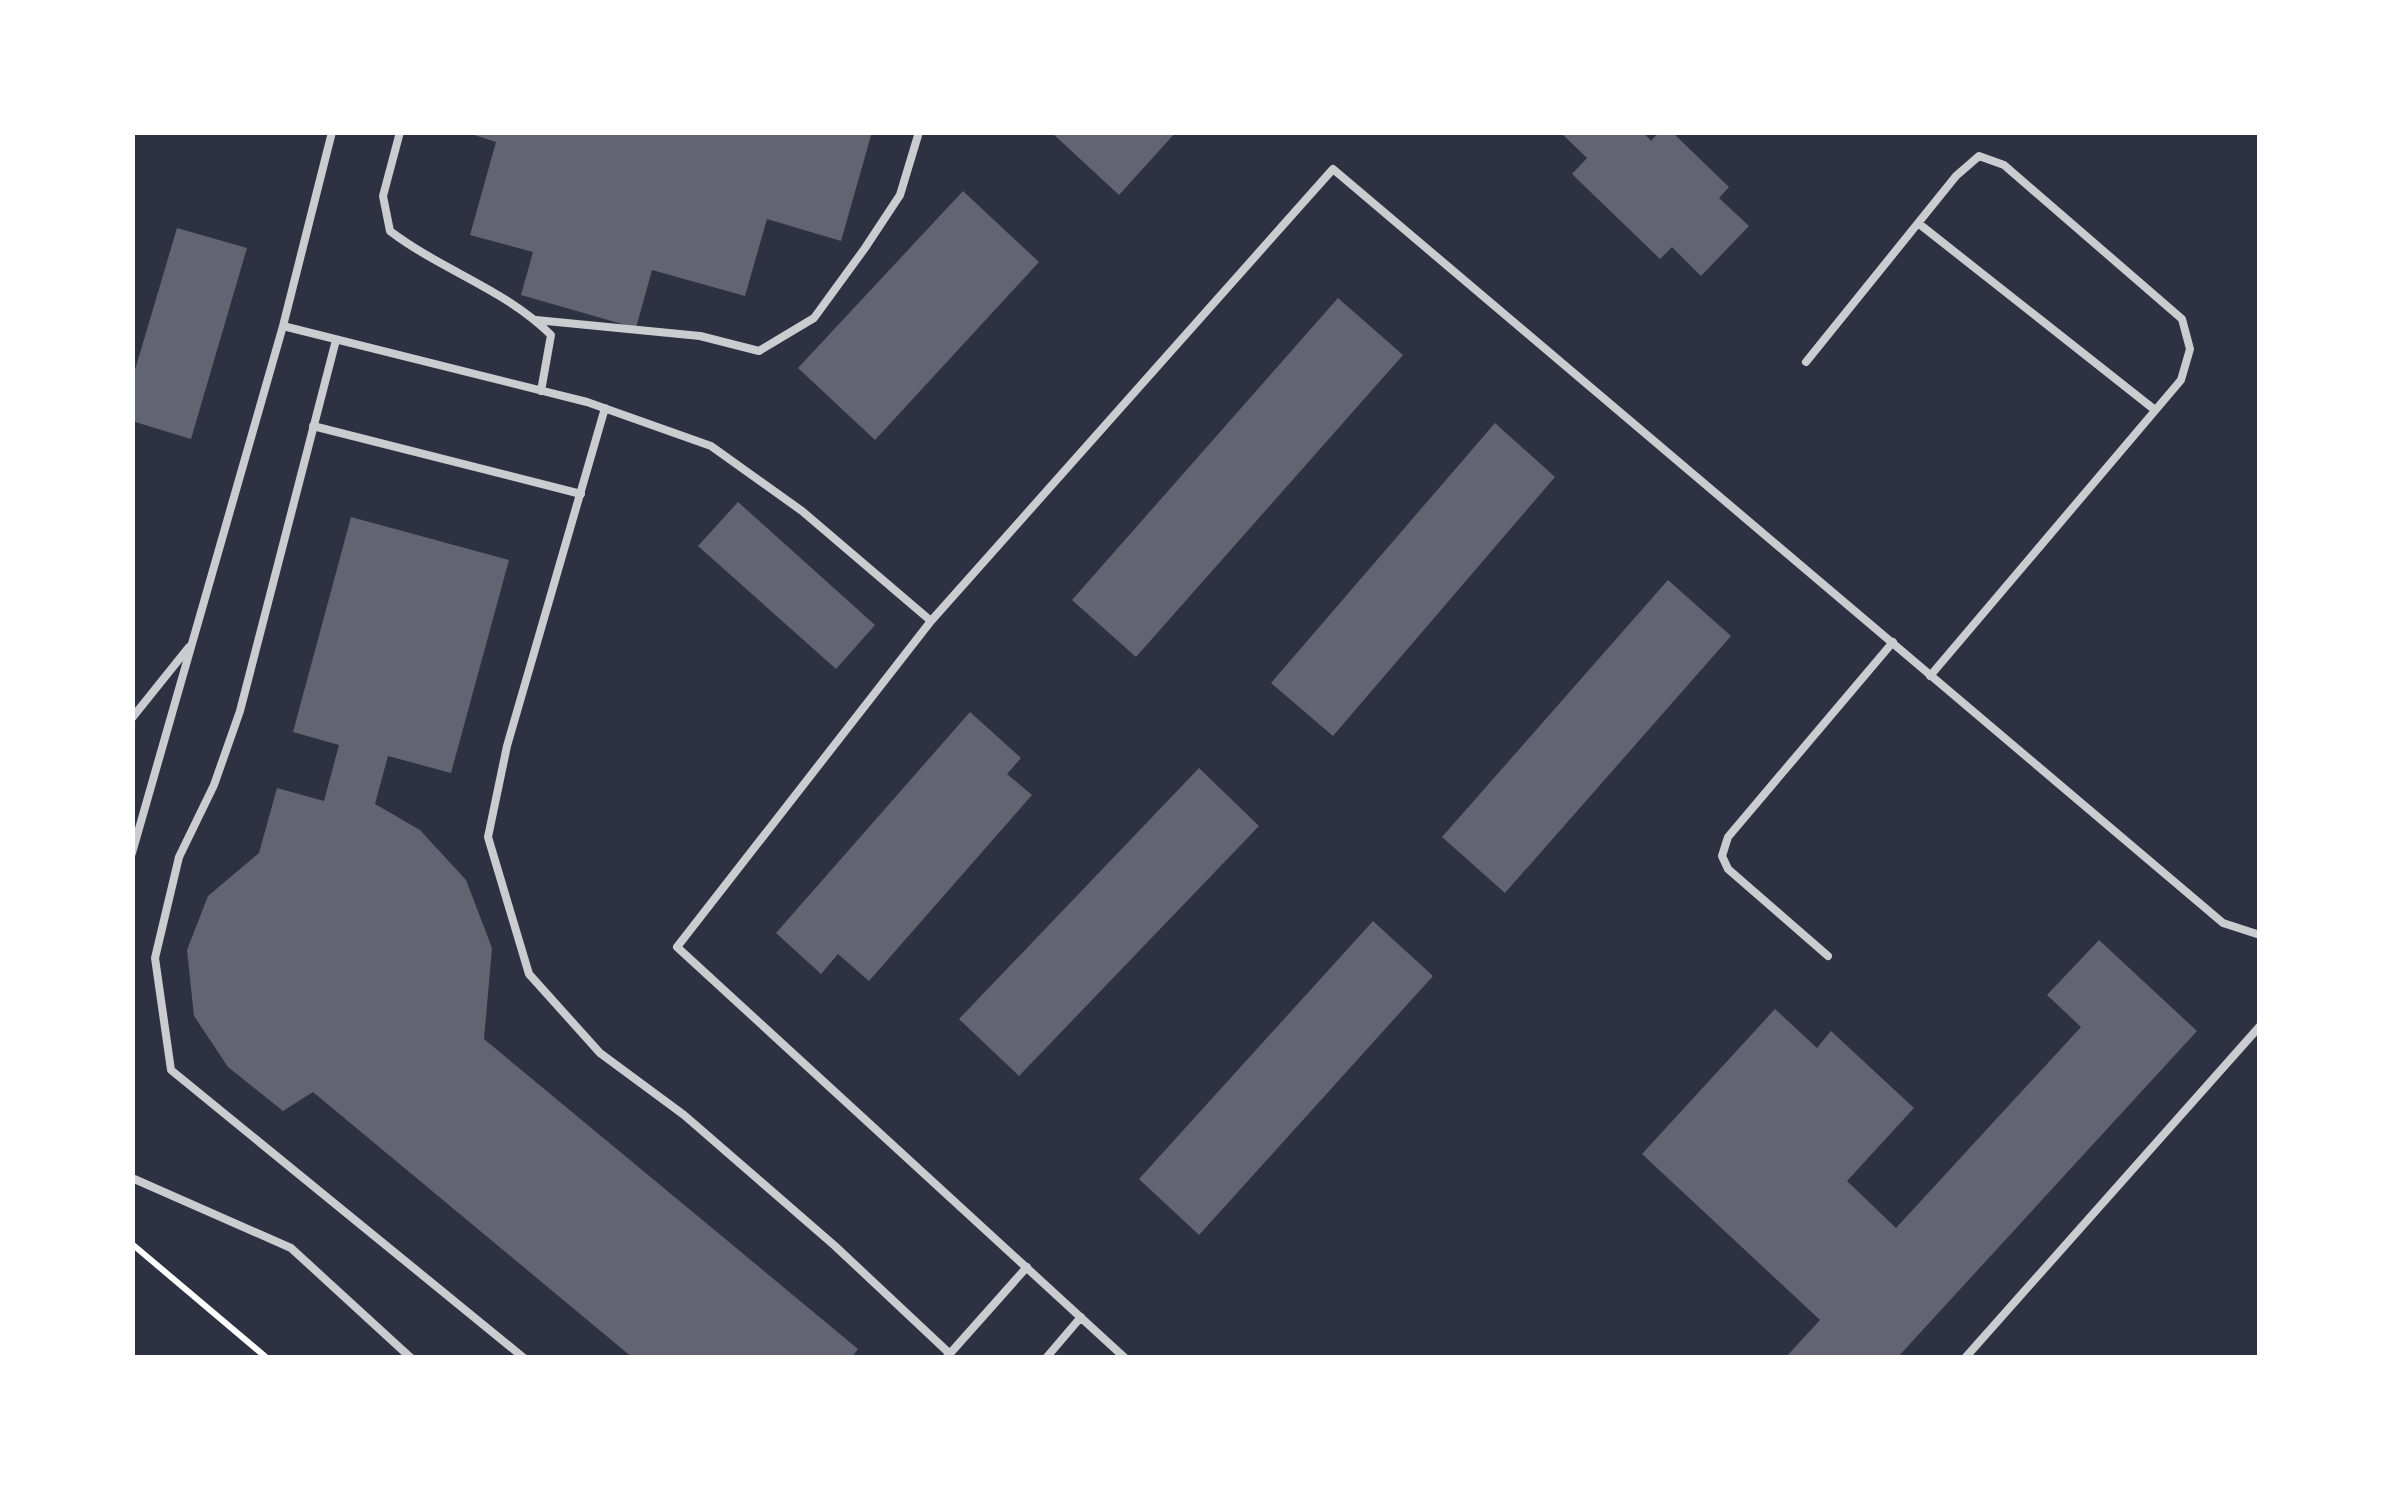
<svg xmlns="http://www.w3.org/2000/svg" width="2392" height="1490" viewBox="0 0 2392 1490" font-family="Bitter,serif">
<style>
.building{fill:#626471}
.lines{fill:none;stroke-linecap:round;stroke-linejoin:round}
.path{stroke:#fff;stroke-width:6}
.service{stroke:#caccd0;stroke-width:8}
</style>
<rect width="100%" height="100%" fill="#2d3142"/>
<path class="building" d="M 465,132 L 872,132 L 841,241 L 767,219 L 745,296 L 652,270 L 636,328 L 521,295 L 533,252 L 470,235 L 496,142 Z
M 1051,132 L 1176,132 L 1119,195 Z
M 1560,132 L 1643,132 L 1651,141 L 1659,132 L 1672,132 L 1729,187 L 1719,198 L 1749,226 L 1701,276 L 1672,247 L 1660,259 L 1572,174 L 1587,158 Z
M 963,191 L 1039,262 L 875,440 L 798,368 Z
M 177,228 L 247,248 L 191,439 L 132,421 L 132,380 Z
M 1338,298 L 1403,355 L 1136,657 L 1072,600 Z
M 1495,423 L 1555,477 L 1333,736 L 1271,683 Z
M 738,502 L 875,625 L 836,669 L 698,546 Z
M 351,517 L 509,560 L 451,773 L 388,756 L 375,804 L 420,830 L 466,880 L 492,948 L 484,1039 L 858,1349 L 851,1358 L 633,1358 L 313,1092 L 283,1111 L 228,1067 L 194,1016 L 187,950 L 208,896 L 259,853 L 277,788 L 324,801 L 339,745 L 293,732 Z
M 1668,580 L 1731,636 L 1505,893 L 1442,837 Z
M 970,712 L 1021,758 L 1007,774 L 1032,795 L 869,981 L 838,954 L 821,974 L 776,933 Z
M 1199,768 L 1259,826 L 1019,1076 L 959,1019 Z
M 1373,921 L 1433,976 L 1199,1235 L 1139,1179 Z
M 2099,940 L 2197,1031 L 1897,1358 L 1785,1358 L 1820,1320 L 1642,1154 L 1775,1009 L 1817,1048 L 1831,1031 L 1914,1108 L 1847,1181 L 1896,1228 L 2081,1027 L 2047,995 Z"/>
<g class="lines">
<path class="path" d="M 2258,132 L 2260,133
M 132,1244 L 267,1358"/>
<path class="service" d="M 400,132 L 383,196 L 390,231 C 441,270 505,289 551,335 L 541,391
M 1918,223 L 2155,410
M 536,320 L 700,336 L 759,351 L 814,318 L 865,248 L 900,195 L 919,132
M 283,326 L 587,402 L 711,446 L 802,511 L 931,621
M 336,340 L 240,711 L 214,785 L 179,857 L 155,958 L 171,1070 L 524,1358
M 1806,362 L 1956,176 L 1979,156 L 2004,165 L 2182,319 L 2190,349 L 2181,380 L 1930,676
M 605,408 L 507,746 L 488,837 L 529,974 L 600,1053 L 684,1115 L 835,1246 L 949,1353
M 313,426 L 581,494
M 132,718 L 189,647
M 132,853 L 283,326 L 332,132
M 1828,956 L 1728,869 L 1722,856 L 1728,837 L 1893,642
M 132,1178 L 291,1248 L 411,1358
M 946,1358 L 1027,1267
M 1046,1358 L 1081,1317
M 1125,1358 L 677,947 L 931,621 L 1333,169 L 2223,923 L 2260,935
M 1965,1358 L 2260,1026"/>
</g>
<rect width="2392" height="1490" fill="none" stroke="#ffffff" stroke-width="270"/>
</svg>
